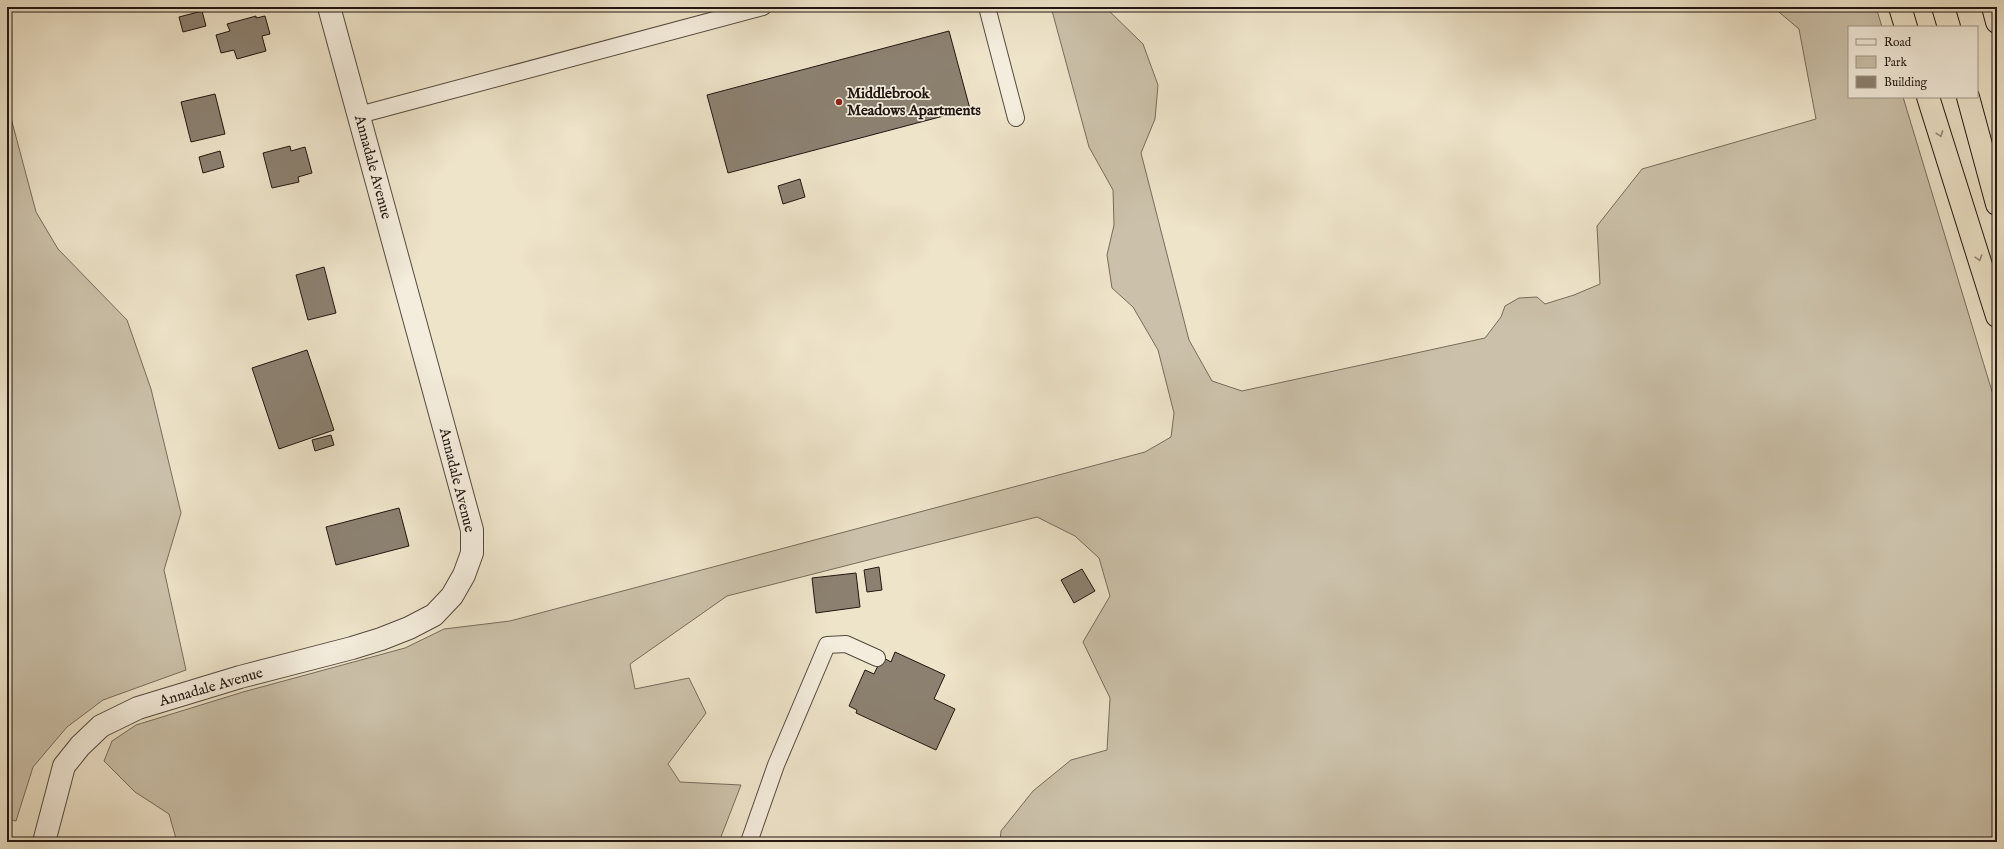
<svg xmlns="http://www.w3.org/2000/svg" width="2004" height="849" viewBox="0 0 2004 849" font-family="'IM FELL English',serif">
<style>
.green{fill:#cbc1aa;stroke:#766c5d}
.building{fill:#8c8171;stroke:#211610}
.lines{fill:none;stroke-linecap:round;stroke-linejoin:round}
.lane-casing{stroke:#544a3e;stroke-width:18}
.street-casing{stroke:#544a3e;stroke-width:24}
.highway-casing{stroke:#211610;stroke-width:24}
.lane{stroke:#f4eddd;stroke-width:16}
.street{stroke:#f4eddd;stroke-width:22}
.highway{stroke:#eee4ca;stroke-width:22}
.oneway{stroke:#928776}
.poi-dot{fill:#8f2418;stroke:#f4eddd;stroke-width:1.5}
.labels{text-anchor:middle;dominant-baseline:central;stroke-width:3.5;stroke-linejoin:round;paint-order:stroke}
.poi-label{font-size:15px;font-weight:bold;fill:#211610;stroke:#f4eddd;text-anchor:start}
.street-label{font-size:15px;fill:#211610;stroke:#f4eddd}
</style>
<rect width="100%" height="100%" fill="#eee4ca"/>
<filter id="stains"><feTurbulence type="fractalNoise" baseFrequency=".005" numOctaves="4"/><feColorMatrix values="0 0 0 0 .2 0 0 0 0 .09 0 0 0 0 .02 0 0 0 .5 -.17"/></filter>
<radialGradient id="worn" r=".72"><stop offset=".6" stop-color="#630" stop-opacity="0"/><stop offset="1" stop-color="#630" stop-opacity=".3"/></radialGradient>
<path class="green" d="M 1051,7 L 1105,7 L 1143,44 L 1158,85 L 1155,119 L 1141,153 L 1189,340 L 1212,381 L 1242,391 L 1485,338 L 1501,317 L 1505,306 L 1519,298 L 1537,297 L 1545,304 L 1574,295 L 1600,284 L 1597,226 L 1642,169 L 1816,119 L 1799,29 L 1773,7 L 1876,7 L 1882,27 L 1849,27 L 1849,97 L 1903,97 L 1997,408 L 1997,842 L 1072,842 L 1067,840 L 1065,842 L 1000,842 L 1001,831 L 1033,791 L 1071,760 L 1107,750 L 1110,698 L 1083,642 L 1110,596 L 1099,558 L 1075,536 L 1037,517 L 727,596 L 630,664 L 635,689 L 689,678 L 706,713 L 668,764 L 680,782 L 741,785 L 719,842 L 177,842 L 169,814 L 135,792 L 104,761 L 112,741 L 136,725 L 243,692 L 405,648 L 444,629 L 510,621 L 1145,452 L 1171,437 L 1174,413 L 1158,350 L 1133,307 L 1112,288 L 1107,255 L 1114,225 L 1113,190 L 1089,147 Z
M 7,103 L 36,212 L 58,249 L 127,320 L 151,389 L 181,513 L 164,570 L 186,670 L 103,700 L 67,727 L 33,767 L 16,821 L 7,819 Z"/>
<path class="building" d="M 202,11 L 206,26 L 183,32 L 179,17 Z
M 256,16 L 256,18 L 265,16 L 270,34 L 262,36 L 266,51 L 237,59 L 234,50 L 221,53 L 216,35 L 230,31 L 227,24 Z
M 949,31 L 970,109 L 728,173 L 707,95 Z
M 215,94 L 225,134 L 191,142 L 181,102 Z
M 290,146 L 291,151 L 305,147 L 312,173 L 298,177 L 299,182 L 272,188 L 263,153 Z
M 220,151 L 224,167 L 203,173 L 199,157 Z
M 800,179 L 805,197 L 783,204 L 778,186 Z
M 324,267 L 336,313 L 308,320 L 296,275 Z
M 307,350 L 334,430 L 279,449 L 252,368 Z
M 331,435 L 334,445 L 315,451 L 312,440 Z
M 399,508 L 409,546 L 336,565 L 326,527 Z
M 879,567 L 882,590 L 867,592 L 864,570 Z
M 1082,569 L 1095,591 L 1074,603 L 1061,580 Z
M 856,573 L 860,607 L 816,613 L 812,578 Z
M 895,652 L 945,675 L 934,699 L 955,709 L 936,750 L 856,713 L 857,710 L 849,706 L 865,670 L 874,674 L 882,657 L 891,662 Z"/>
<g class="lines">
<defs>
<path id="lane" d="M 987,7 L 1016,118
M 359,115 L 763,7
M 749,842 L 776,765 L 827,645 L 846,644 L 877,658"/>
<path id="street" d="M 44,842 L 64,766 L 80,746 L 101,726 L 138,708 L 240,677 L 352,648 L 381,639 L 409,628 L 434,615 L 452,596 L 464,575 L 472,553 L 472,530 L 329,7"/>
<path id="highway" d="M 1900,7 L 1906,27
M 1943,7 L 1949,27
M 1993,7 L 1997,22
M 1928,97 L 1997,316
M 1968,97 L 1997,204"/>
</defs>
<use href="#lane" class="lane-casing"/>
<use href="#street" class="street-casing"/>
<use href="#highway" class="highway-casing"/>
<use href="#lane" class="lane"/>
<use href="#street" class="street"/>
<use href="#highway" class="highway"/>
</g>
<defs><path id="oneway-chevron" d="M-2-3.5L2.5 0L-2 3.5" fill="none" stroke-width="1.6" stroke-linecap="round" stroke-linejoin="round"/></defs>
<g class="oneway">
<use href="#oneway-chevron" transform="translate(1940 134) rotate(72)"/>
<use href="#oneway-chevron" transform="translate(1979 258) rotate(73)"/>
</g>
<circle class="poi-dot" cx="839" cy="102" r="4"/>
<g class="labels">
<g class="poi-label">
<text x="847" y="93">Middlebrook<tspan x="847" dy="17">Meadows Apartments</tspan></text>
</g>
<g class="street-label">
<text transform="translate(373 167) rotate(75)">Annadale Avenue</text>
<text transform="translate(457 480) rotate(76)">Annadale Avenue</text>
<text transform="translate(211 687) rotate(-16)">Annadale Avenue</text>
</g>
</g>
<rect width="2004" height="849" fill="none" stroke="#eee4ca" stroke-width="24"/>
<rect x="8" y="8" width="1988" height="833" fill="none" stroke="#211610" stroke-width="2"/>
<rect x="12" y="12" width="1980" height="825" fill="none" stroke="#211610"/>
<rect x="1848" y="26" width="130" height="72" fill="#f4eddd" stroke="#a0978b"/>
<rect x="1856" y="39" width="20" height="6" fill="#f4eddd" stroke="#a0978b"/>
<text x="1884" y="46" font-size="12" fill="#211610">Road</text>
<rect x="1856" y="56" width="20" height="12" fill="#cbc1aa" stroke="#a0978b"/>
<text x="1884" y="66" font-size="12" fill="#211610">Park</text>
<rect x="1856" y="76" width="20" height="12" fill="#8c8171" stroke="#a0978b"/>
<text x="1884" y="86" font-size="12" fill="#211610">Building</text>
<rect width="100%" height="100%" filter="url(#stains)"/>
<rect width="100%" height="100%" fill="url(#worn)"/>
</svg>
